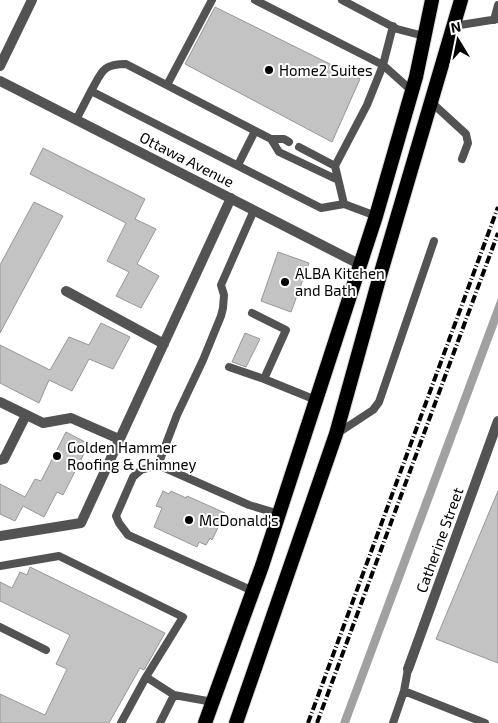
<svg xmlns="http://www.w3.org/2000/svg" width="498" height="723" viewBox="0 0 498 723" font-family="'Exo 2',sans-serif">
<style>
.water{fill:#a1a1a1}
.building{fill:#c3c3c3;stroke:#979797}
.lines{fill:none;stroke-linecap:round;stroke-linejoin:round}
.trunk-casing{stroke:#dbdbdb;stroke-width:16}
.service{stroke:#535353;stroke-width:8}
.minor{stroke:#535353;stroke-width:10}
.tertiary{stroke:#535353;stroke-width:10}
.trunk{stroke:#000;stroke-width:14}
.rail{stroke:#000;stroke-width:4;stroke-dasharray:8 2.5 1 2.5;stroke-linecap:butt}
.poi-dot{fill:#000;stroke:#fff;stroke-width:2}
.labels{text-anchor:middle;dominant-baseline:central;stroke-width:4;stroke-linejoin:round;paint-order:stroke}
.poi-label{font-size:15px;fill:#000;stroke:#fff;text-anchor:start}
.street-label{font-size:15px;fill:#000;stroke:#fff}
</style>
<rect width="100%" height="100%" fill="#fff"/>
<path class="water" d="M 498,298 L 498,323 L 349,723 L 340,723 Z"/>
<path class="building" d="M 215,7 L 360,79 L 332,142 L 185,64 Z
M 43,148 L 145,199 L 135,219 L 156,229 L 137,264 L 159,276 L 141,308 L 116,296 L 129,272 L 107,261 L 126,223 L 30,174 Z
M 34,202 L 63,216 L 0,333 L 0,265 Z
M 278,252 L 309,263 L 291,312 L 261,301 Z
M 101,323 L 130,337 L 113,369 L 89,359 L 72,391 L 49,380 L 39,403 L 0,383 L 0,345 L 50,370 L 69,337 L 89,345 Z
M 245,333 L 260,339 L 246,367 L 232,362 Z
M 66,432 L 89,444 L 63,495 L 57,492 L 44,517 L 23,506 L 15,521 L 0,514 L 0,484 L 25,497 L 35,479 L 41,481 Z
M 163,491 L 169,494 L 171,491 L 186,498 L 187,496 L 225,513 L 212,540 L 210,538 L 206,545 L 199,542 L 197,547 L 154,527 L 162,508 L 156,506 Z
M 498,491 L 498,663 L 436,639 Z
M 30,567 L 165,633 L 144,670 L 140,668 L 109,723 L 0,723 L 0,694 L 45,715 L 67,669 L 56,664 L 70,635 L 0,601 L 0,582 L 12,588 L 20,572 L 27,575 Z"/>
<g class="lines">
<defs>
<path id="trunk" d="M 205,723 L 262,566 L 376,216 L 416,77 L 432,0
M 236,723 L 336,434 L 379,279 L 461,0"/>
</defs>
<use href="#trunk" class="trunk-casing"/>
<path class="service" d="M 255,0 L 383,65 L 412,91
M 342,0 L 397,29 L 424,36
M 494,20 L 498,5
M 454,26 L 498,19
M 167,85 L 212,0
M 91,91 C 102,72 102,64 126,64 L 271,139 L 279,152 L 338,180
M 431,102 L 466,134 L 468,143 L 462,159
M 76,120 L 91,91 L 321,208 L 344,204 L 376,216
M 271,139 L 284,139 L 289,142
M 299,147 L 335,166
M 238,165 L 255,131
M 344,204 L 335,166 L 367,105 L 383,65 L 393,26
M 252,313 L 286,330 L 264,379 L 316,400
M 229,367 L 264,379
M 338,433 L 373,410 L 379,402 L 434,241
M 158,465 L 177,415 L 203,360 L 221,316 L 223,308 L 224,295 L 221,285 L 254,210
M 0,566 L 59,556 L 183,617 L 146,677 L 174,695 L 213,702
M 253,591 L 128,535 L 119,523 L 116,516 L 133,477 L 141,470 L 158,465 L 249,505 L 279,514
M 0,627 L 46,650
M 404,691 L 485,723
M 121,723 L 146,677
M 160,723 L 174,695
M 393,723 L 404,691 L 408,669"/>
<path class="minor" d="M 0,66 L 32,0
M 0,81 L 361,265
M 66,291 L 164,344
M 0,402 L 43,423 L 71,418 L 119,439
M 0,460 L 4,459 L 26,415
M 0,536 L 81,523 L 231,198"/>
<path class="tertiary" d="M 408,669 L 498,421"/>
<use href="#trunk" class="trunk"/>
<path class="rail" d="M 308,723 L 498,207
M 317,723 L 498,233"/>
</g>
<g class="poi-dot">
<circle cx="269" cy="70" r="5"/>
<circle cx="285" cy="282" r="5"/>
<circle cx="57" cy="456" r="5"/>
<circle cx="189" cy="520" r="5"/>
</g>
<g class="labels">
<g class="poi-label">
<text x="279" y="70">Home2 Suites</text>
<text x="295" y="273">ALBA Kitchen<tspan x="295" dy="17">and Bath</tspan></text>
<text x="67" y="447">Golden Hammer<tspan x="67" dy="17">Roofing &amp; Chimney</tspan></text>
<text x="199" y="520">McDonald's</text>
</g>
<g class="street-label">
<text transform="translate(187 159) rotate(27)">Ottawa Avenue</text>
<text transform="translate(439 540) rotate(-70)">Catherine Street</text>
</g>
</g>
<g transform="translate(458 40) rotate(350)" stroke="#ffffff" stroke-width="4" paint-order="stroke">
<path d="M0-4L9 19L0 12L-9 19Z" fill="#000000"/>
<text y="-8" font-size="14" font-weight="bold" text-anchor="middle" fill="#000000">N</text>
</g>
</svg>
